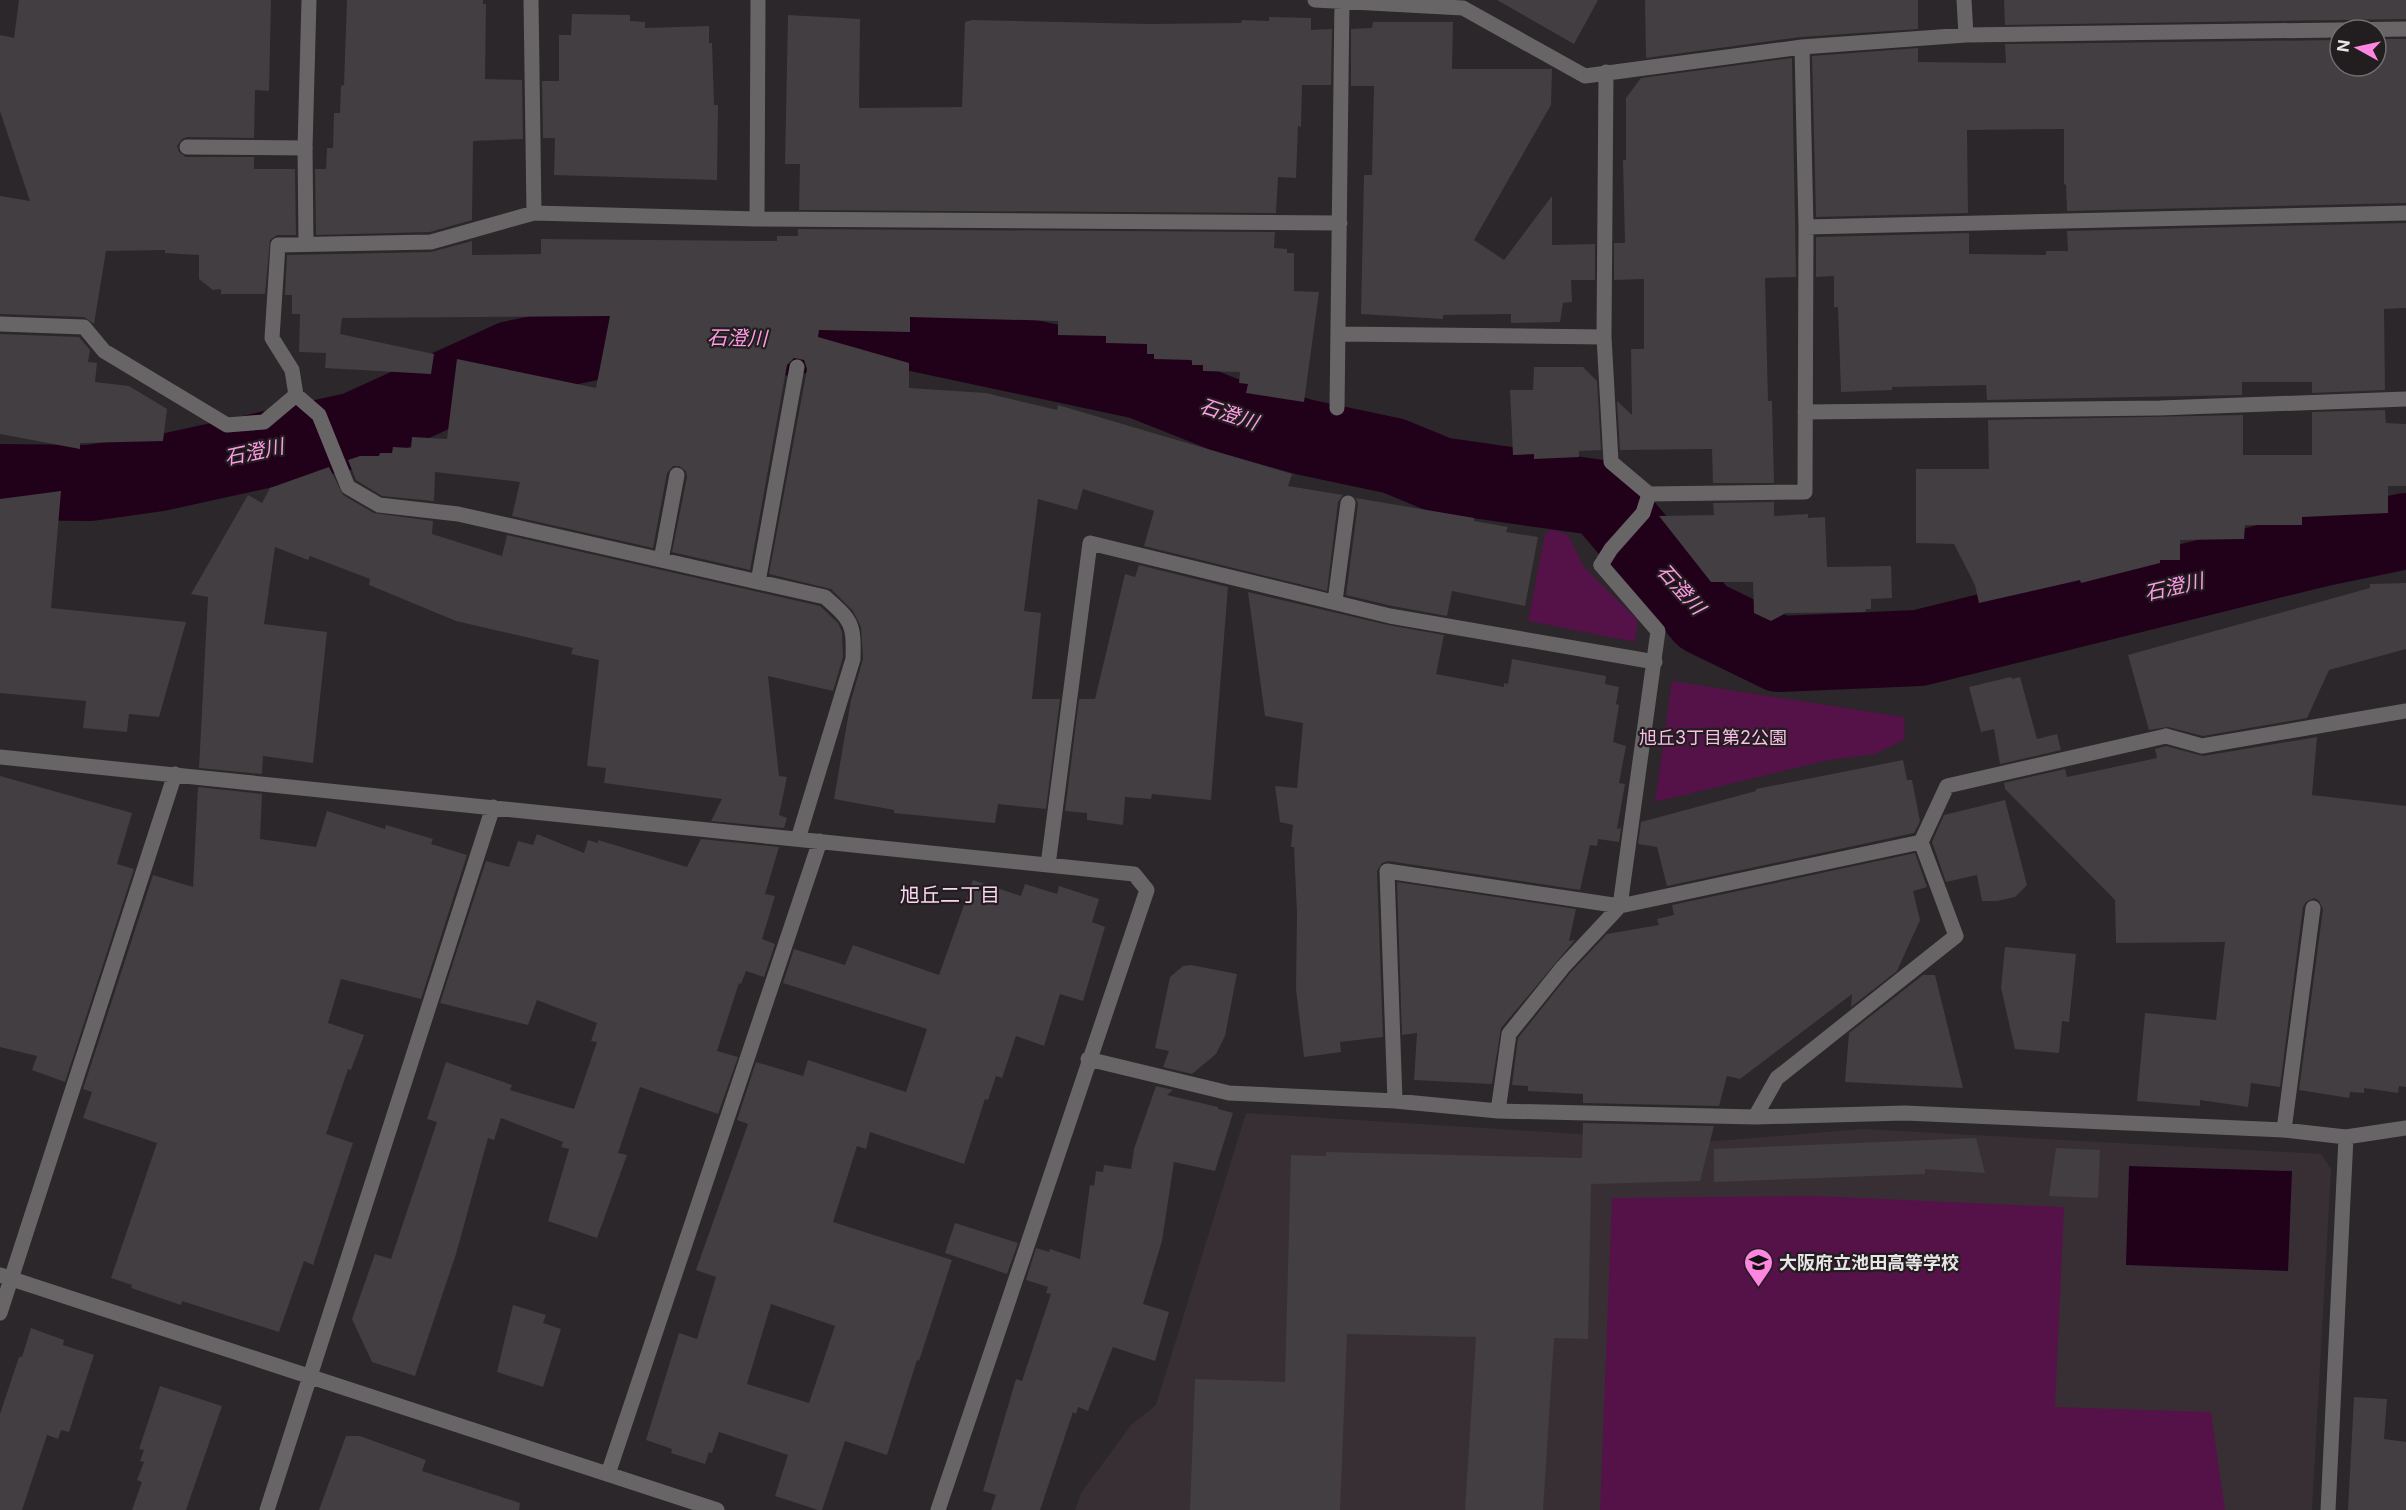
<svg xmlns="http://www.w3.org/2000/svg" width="2406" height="1510" viewBox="0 0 2406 1510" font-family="Inter,'Noto Sans JP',sans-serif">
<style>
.built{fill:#382f35}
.green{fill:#551248}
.water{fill:#21011a}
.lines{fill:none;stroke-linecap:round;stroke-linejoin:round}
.river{stroke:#21011a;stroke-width:76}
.building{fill:#433e41;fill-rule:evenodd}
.lane{stroke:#686567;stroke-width:15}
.street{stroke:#686567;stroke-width:15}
.labels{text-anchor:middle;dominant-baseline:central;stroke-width:4.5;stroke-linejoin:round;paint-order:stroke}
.park-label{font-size:18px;fill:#fdbfea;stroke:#221e20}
.poi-label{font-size:18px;font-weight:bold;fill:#e8e5e7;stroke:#221e20;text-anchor:start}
.water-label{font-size:20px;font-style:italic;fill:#fe9ae4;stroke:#221e20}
.neighbourhood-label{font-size:20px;fill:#fed4f1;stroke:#221e20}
</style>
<rect width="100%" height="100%" fill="#2b272a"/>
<path class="built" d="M 1246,1113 L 1704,1142 L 1862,1129 L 2321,1154 L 2331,1169 L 2312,1510 L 1075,1510 L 1081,1493 L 1131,1425 L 1156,1405 Z"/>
<path class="green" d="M 1552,529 L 1568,535 L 1584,567 L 1638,620 L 1635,642 L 1528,621 L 1545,534 Z
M 1672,681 L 1904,717 L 1905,739 L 1875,754 L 1829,760 L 1655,802 Z
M 1816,1196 L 2064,1207 L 2055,1407 L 2211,1412 L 2225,1510 L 1600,1510 L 1612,1198 Z"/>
<path class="water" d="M 2129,1166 L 2292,1171 L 2288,1271 L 2126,1265 Z"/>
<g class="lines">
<path class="river" d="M 0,482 L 89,483 L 160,473 L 355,430 L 511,359 L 594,342 L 670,335 L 746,342 L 821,333 L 891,328 L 1140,381 L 1223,414 L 1304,437 L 1394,456 L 1440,475 L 1601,498 L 1703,617 L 1779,654 L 1919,648 L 2319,549 L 2406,531"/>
</g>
<path class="building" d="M 19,0 L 271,0 L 269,91 L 255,90 L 254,138 L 187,137 L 182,139 L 177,146 L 179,152 L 186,157 L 254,157 L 254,169 L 295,169 L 296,235 L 277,235 L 270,240 L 265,294 L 221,294 L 221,289 L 213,290 L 199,279 L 199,255 L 165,253 L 165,250 L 106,251 L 94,324 L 84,317 L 0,314 L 0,196 L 30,201 L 0,111 L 0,35 L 14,38 Z
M 347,0 L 483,0 L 483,4 L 486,4 L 485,79 L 522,80 L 523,139 L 473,141 L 472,220 L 430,232 L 316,235 L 315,169 L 326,169 L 327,148 L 333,148 L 334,113 L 340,113 L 341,86 L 344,85 Z
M 1497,0 L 1598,0 L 1574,44 Z
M 1645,0 L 1918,0 L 1918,29 L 1801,37 L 1646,58 Z
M 2004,0 L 2406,0 L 2406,19 L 2005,25 Z
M 572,14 L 630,15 L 630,21 L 645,22 L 645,28 L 709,26 L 709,43 L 712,43 L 714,105 L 718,105 L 717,180 L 554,175 L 555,138 L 543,138 L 542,81 L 559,81 L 559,35 L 571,35 Z
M 788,15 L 860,19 L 859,108 L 962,107 L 965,22 L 972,20 L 1148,24 L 1241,23 L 1242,20 L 1269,21 L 1269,17 L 1311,18 L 1311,30 L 1332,29 L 1331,85 L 1302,85 L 1301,127 L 1298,126 L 1296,178 L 1278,177 L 1276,213 L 799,210 L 800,164 L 785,164 Z
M 1373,22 L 1453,22 L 1452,69 L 1552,69 L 1551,105 L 1474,240 L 1504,260 L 1552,196 L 1552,245 L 1595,244 L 1595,280 L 1571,280 L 1572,302 L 1563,303 L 1560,322 L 1511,323 L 1511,314 L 1443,315 L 1443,319 L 1361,314 L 1364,175 L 1372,175 L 1374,86 L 1351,86 L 1351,29 L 1372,28 Z
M 2376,39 L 2406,39 L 2406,203 L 2067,211 L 2066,185 L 2064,184 L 2064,129 L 1967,130 L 1968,213 L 1816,217 L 1812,56 L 1918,48 L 1918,62 L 2006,63 L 2005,44 L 2340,40 L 2340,66 L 2376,66 Z
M 1792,58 L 1796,277 L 1765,278 L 1768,401 L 1772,401 L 1774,483 L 1713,483 L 1712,449 L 1620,450 L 1617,401 L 1632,415 L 1631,349 L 1644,349 L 1644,279 L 1614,280 L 1614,243 L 1625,243 L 1623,160 L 1626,160 L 1626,98 L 1641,78 Z
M 2406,223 L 2406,308 L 2384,309 L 2385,390 L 2312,393 L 2312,382 L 2242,382 L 2242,395 L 1987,400 L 1986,385 L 1892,387 L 1892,390 L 1841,392 L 1838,307 L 1834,307 L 1834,276 L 1816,277 L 1816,237 L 1969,233 L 1969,254 L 2046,255 L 2046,251 L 2068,251 L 2067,231 Z
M 798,229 L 1275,232 L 1274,248 L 1287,249 L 1287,253 L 1294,253 L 1294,291 L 1319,292 L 1304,402 L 1246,393 L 1248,384 L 1239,383 L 1240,372 L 1203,371 L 1203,365 L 1192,365 L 1192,360 L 1154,359 L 1154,354 L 1147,354 L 1147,344 L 1106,343 L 1106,336 L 1058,335 L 1058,321 L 910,317 L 910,332 L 819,330 L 818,337 L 909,363 L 909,388 L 986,393 L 1057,410 L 1058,405 L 1292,474 L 1288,486 L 1343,495 L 1338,502 L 1327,591 L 1144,546 L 1154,511 L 1083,489 L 1077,510 L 1038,499 L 1024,611 L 1041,613 L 1032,699 L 1060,699 L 1046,809 L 998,804 L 995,823 L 894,813 L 894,810 L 834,799 L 851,700 L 863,659 L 861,627 L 853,611 L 831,589 L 769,574 L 807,369 L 804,360 L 794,358 L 787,365 L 750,570 L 672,552 L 687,477 L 686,471 L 679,466 L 673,466 L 667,473 L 653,548 L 512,516 L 520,482 L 435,472 L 434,501 L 382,496 L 356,480 L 348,460 L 360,456 L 379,456 L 380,453 L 392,453 L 393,447 L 411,448 L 412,437 L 447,439 L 457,359 L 596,388 L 610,316 L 342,318 L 340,334 L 434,354 L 431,374 L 325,368 L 326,353 L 299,352 L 300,314 L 292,314 L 292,295 L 285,295 L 287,255 L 431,252 L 472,241 L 472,255 L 541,254 L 541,239 L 777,241 L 777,236 L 798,236 Z
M 0,334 L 79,337 L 90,350 L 88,362 L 97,363 L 95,382 L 129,386 L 167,409 L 163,441 L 80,443 L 80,449 L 0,434 Z
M 1534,367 L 1583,367 L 1597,381 L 1601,450 L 1579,451 L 1579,457 L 1534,459 L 1534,454 L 1513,455 L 1510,390 L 1533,390 Z
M 2385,410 L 2386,423 L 2406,424 L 2406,486 L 2388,486 L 2388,513 L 2302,517 L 2302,525 L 2245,525 L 2244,539 L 2180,540 L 2180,560 L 2160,560 L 2160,563 L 2081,583 L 2080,580 L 1979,603 L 1975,585 L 1954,544 L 1916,543 L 1916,469 L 1989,469 L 1988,420 L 2243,415 L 2243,455 L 2312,455 L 2312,412 Z
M 329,467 L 343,495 L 374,513 L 433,521 L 432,534 L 502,556 L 507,535 L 820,606 L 838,623 L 842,632 L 843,657 L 833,691 L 768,676 L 779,776 L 787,777 L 779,815 L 787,818 L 784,828 L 711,821 L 722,799 L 604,783 L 606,768 L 587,766 L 599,660 L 571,654 L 573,648 L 456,621 L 369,585 L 370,579 L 310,556 L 308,560 L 275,547 L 264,624 L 327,632 L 313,763 L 263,756 L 262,774 L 199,768 L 208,597 L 191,594 L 248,495 L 262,503 L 270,488 Z
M 61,491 L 51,608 L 186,622 L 159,717 L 129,714 L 127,732 L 83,728 L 86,701 L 0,693 L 0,499 Z
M 1356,498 L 1474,518 L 1474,521 L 1508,527 L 1506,532 L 1538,537 L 1525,606 L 1452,591 L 1447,616 L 1392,606 L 1346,595 L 1358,504 Z
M 1774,502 L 1774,516 L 1808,514 L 1808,518 L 1825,517 L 1827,567 L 1891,566 L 1892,598 L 1871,599 L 1871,609 L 1866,609 L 1865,612 L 1786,613 L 1771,621 L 1754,613 L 1753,582 L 1711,582 L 1659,516 L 1714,515 L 1713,503 Z
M 1139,565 L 1228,587 L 1211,800 L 1152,794 L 1151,799 L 1125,797 L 1123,825 L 1087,820 L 1087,813 L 1065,811 L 1079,699 L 1095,699 L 1125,574 L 1135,577 Z
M 2406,583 L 2406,649 L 2329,670 L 2307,718 L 2203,736 L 2168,727 L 2149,730 L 2128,655 L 2370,588 L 2370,584 Z
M 1248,592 L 1388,625 L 1444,635 L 1436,674 L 1504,687 L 1504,683 L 1508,684 L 1512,659 L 1606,676 L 1605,684 L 1619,687 L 1616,704 L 1619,705 L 1613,742 L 1626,746 L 1619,783 L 1625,784 L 1617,829 L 1621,828 L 1619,842 L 1598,839 L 1597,846 L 1590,845 L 1580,890 L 1388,861 L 1382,863 L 1377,871 L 1383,1037 L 1340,1042 L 1341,1052 L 1304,1057 L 1296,989 L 1297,914 L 1294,847 L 1291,847 L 1293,825 L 1280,822 L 1275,786 L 1297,788 L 1303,723 L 1265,716 Z
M 2011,677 L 2012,679 L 2020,677 L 2037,739 L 2057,734 L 2061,750 L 2000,764 L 1994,729 L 1981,732 L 1969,687 Z
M 2317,737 L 2312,795 L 2406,806 L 2406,1087 L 2399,1086 L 2398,1093 L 2364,1088 L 2364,1093 L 2350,1092 L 2349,1098 L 2299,1090 L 2323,909 L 2319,901 L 2314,898 L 2306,902 L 2303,907 L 2280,1087 L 2251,1083 L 2248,1107 L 2200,1100 L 2200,1106 L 2137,1101 L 2145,1013 L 2216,1020 L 2225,942 L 2116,943 L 2115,900 L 2005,789 L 2004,783 L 2065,769 L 2067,777 L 2157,758 L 2155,749 L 2166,746 L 2203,756 Z
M 1903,760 L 1907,780 L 1912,780 L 1920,821 L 1914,833 L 1667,886 L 1657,847 L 1638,844 L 1641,822 L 1756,791 L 1756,789 Z
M 0,776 L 132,813 L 117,864 L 134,869 L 65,1082 L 32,1070 L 37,1056 L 0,1047 Z
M 198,787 L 262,794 L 260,839 L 316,847 L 327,811 L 385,829 L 386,825 L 433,839 L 431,844 L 467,855 L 421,999 L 341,979 L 328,1023 L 364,1035 L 351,1070 L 348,1069 L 326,1134 L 353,1143 L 313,1265 L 304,1261 L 279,1332 L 182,1301 L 181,1305 L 131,1288 L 132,1285 L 111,1278 L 157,1143 L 83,1118 L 92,1092 L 83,1089 L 153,875 L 193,887 Z
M 2005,800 L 2027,885 L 2015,897 L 1997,901 L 1982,901 L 1977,875 L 1946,882 L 1932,842 L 1944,815 Z
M 537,834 L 584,853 L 588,840 L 598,843 L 598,840 L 687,867 L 701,839 L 779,847 L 765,894 L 775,896 L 762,939 L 775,944 L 764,977 L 746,971 L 741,984 L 739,983 L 717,1051 L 738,1057 L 718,1114 L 640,1087 L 618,1153 L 627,1155 L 597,1238 L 548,1221 L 569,1149 L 561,1147 L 563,1142 L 501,1118 L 494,1140 L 488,1138 L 456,1254 L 415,1376 L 372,1362 L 352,1319 L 375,1254 L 391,1259 L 437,1122 L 427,1119 L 446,1062 L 512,1085 L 510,1090 L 574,1109 L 597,1042 L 591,1041 L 597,1023 L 537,1000 L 528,1025 L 440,1003 L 486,861 L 509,867 L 518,841 L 533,845 Z
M 1915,853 L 1927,887 L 1913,891 L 1920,920 L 1897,971 L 1851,1007 L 1852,994 L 1740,1079 L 1727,1076 L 1719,1106 L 1583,1103 L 1583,1094 L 1528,1091 L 1528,1086 L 1512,1085 L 1518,1038 L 1570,973 L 1607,934 L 1659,925 L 1657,919 L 1674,915 L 1672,905 Z
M 973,880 L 1021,896 L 1025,884 L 1057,894 L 1059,886 L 1099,899 L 1092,922 L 1105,927 L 1083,1001 L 1060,994 L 1044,1046 L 1016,1036 L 1002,1078 L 996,1076 L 988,1100 L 985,1099 L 964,1164 L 870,1132 L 866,1149 L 857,1146 L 833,1222 L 952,1260 L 919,1361 L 917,1360 L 887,1455 L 845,1441 L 822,1510 L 818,1510 L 775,1496 L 788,1455 L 719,1432 L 712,1453 L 709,1452 L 705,1464 L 671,1453 L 672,1449 L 646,1440 L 679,1333 L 697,1339 L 716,1277 L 696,1270 L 748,1124 L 737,1120 L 756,1062 L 803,1076 L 808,1060 L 906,1092 L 927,1029 L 783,983 L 794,949 L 845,965 L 853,945 L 939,975 ZM 771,1304 L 835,1326 L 809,1403 L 747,1384 Z
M 1397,882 L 1576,909 L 1569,941 L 1575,940 L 1501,1028 L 1492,1084 L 1414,1080 L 1417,1033 L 1402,1035 Z
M 2005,947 L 2076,954 L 2069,1022 L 2062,1021 L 2059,1053 L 2015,1049 L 2001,988 Z
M 1191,965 L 1237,974 L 1225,1036 L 1216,1054 L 1192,1074 L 1163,1067 L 1169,1051 L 1155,1048 L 1170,977 L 1183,966 Z
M 1923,975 L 1935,975 L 1963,1088 L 1845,1082 L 1849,1033 Z
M 1156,1086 L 1173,1090 L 1167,1095 L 1218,1107 L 1218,1109 L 1233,1113 L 1215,1171 L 1174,1162 L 1162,1241 L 1143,1304 L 1169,1312 L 1155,1361 L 1113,1347 L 1088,1411 L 1078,1407 L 1076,1414 L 1073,1412 L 1040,1510 L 991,1510 L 996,1495 L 983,1491 L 1016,1379 L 1022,1381 L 1051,1294 L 1046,1293 L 1048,1287 L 1026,1280 L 1036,1248 L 1049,1252 L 1050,1249 L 1080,1259 L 1090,1185 L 1094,1186 L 1096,1171 L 1103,1172 L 1104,1165 L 1131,1169 L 1134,1149 Z
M 1583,1123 L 1714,1126 L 1700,1181 L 1591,1184 L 1588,1339 L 1554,1338 L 1543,1510 L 1465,1510 L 1476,1337 L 1347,1334 L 1340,1510 L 1190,1510 L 1195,1379 L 1285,1382 L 1291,1155 L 1326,1156 L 1326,1152 L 1582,1158 Z
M 1976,1138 L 1985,1173 L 1925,1169 L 1925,1174 L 1714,1182 L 1714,1149 Z
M 2056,1148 L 2100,1150 L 2098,1198 L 2049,1196 Z
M 955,1223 L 1018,1243 L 1007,1274 L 945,1253 Z
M 513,1305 L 546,1315 L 543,1323 L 561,1329 L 543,1387 L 497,1372 Z
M 31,1328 L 64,1340 L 63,1345 L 94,1355 L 69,1432 L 61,1430 L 58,1439 L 47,1435 L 22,1510 L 0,1510 L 0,1414 L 19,1357 L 22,1357 Z
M 160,1386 L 222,1406 L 186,1510 L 132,1510 L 142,1482 L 137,1480 L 144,1462 L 140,1461 L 144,1450 L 139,1449 Z
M 2354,1397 L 2387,1399 L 2384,1439 L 2406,1442 L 2406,1510 L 2348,1510 Z
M 346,1436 L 360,1436 L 426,1460 L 422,1471 L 520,1503 L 519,1510 L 319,1510 Z"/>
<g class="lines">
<path class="lane" d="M 187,147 L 305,148
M 1601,565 L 1611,549 L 1643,513 L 1649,494
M 2166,736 L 2202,746 L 2406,711"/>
<path class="street" d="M 531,0 L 534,213
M 1315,0 L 1463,8 L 1585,76 L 1802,47 L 1966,35 L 2406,29
M 1964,0 L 1966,35
M 1606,72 L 1604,337 L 1611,462 L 1649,494 L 1805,492 L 1806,227 L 1802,47
M 757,219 L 758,0
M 1806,227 L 2406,213
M 306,243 L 305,148 L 309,0
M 0,324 L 84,327 L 104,351 L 227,425 L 264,422 L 296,395
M 1338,334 L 1604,337
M 1337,408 L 1342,0
M 1805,412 L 2160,408 L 2406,399
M 661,560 L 677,475
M 758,582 L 797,367
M 1335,601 L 1348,503
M 0,757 L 1134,874 L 1147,890 L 938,1510
M 798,839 L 853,659 C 854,623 852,621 825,597 L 458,514 L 379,505 L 348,487 L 319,415 L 296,395 L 292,370 L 272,338 L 278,245 L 431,242 L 534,213 L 757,219 L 1340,223
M 1048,865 L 1090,543 L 1390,616 L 1655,662
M 1088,1059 L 1229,1093 L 1395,1101 L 1498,1111 L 1755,1117 L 1905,1113 L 2284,1130 L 2346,1137 L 2406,1128
M 1395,1101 L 1387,871 L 1620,906 L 1921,842
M 1498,1111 L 1509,1034 L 1563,967 L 1620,906 L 1658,631 L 1601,565
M 1755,1117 L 1777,1078 L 1956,936 L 1921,842 L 1947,786 L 2166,736
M 2284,1130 L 2313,908
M 0,1275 L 717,1510
M 0,1313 L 175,774
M 608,1474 L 820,841
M 267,1510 L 493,807
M 2328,1510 L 2346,1137"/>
</g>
<defs>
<symbol id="school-pin" viewBox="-11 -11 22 30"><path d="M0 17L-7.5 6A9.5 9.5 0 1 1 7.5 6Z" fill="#fe85e0" stroke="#221e20"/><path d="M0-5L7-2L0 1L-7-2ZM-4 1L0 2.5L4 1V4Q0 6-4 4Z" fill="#111"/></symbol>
</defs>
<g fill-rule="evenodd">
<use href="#school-pin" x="1742" y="1246" width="33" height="45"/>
</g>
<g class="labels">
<g class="park-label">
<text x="1713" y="737">旭丘3丁目第2公園</text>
</g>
<g class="poi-label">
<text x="1779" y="1262">大阪府立池田高等学校</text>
</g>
<g class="water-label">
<text transform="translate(737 338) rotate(1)">石澄川</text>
<text transform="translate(1229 414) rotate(18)">石澄川</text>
<text transform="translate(254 452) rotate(-12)">石澄川</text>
<text transform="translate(2174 587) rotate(-13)">石澄川</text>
<text transform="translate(1681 589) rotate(48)">石澄川</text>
</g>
<g class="neighbourhood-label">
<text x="950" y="895">旭丘二丁目</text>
</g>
</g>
<g transform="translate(2358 48) rotate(278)"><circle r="28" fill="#221e20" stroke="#716e70" stroke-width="1.5"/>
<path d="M0-4.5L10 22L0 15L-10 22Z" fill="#fe85e0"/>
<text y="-9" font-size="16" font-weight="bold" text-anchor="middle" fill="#e8e5e7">N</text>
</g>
</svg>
